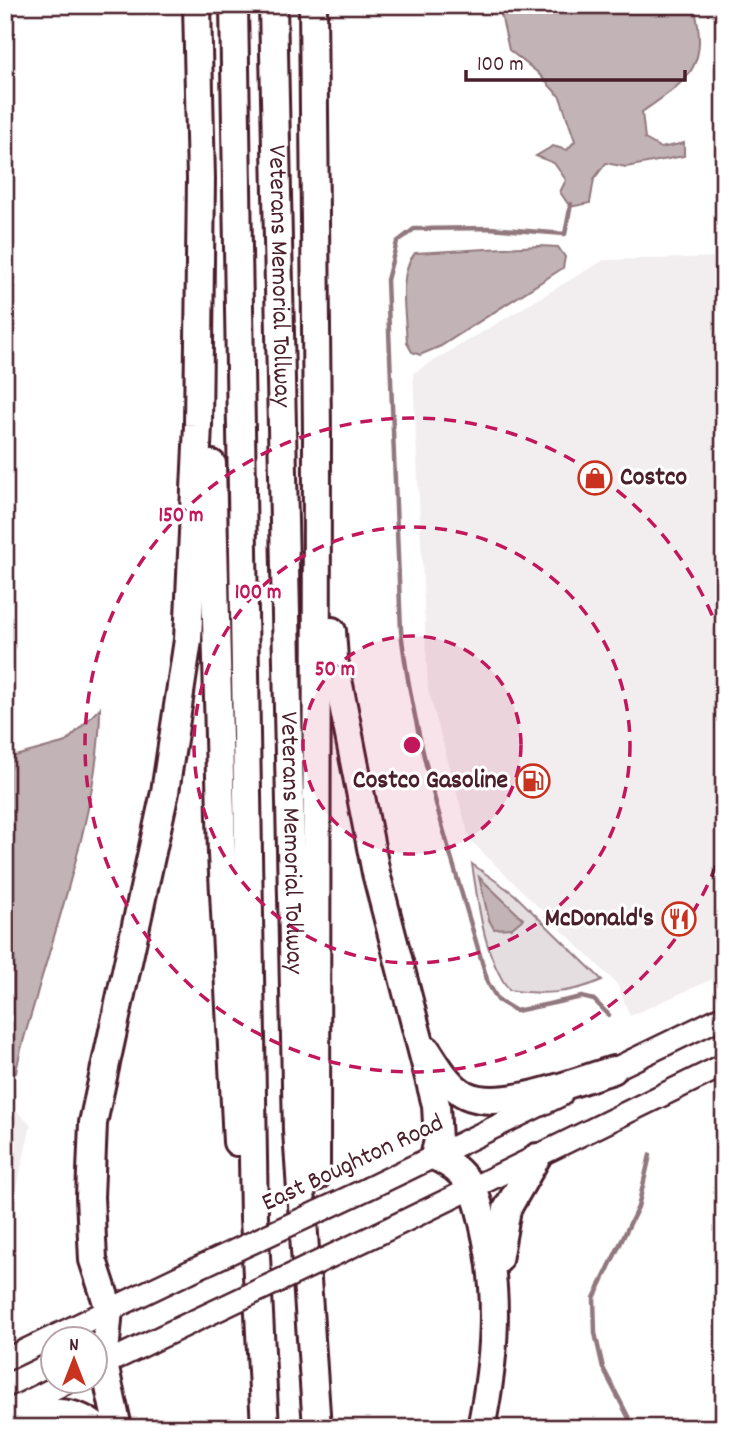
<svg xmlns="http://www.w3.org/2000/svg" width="729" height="1433" viewBox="0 0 729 1433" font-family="Dekko,sans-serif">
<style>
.built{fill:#f2eeef}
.green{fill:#e5dee0;stroke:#987e86;stroke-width:2}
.water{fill:#c1b3b6;stroke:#91787e;stroke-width:2}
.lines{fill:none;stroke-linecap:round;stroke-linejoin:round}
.stream{stroke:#91787e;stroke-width:4.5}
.secondary-casing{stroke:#4a1f2b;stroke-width:26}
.motorway-casing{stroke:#4a1f2b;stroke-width:32}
.secondary{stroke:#fff;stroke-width:21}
.motorway{stroke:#fff;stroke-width:26}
.secondary-bridge-casing{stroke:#4a1f2b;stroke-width:26;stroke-linecap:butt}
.secondary-bridge{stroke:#fff;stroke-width:21}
.ring{fill:none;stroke:#c2185b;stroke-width:3.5;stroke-dasharray:12 9}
.labels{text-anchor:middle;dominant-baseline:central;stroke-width:6;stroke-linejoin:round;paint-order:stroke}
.street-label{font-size:26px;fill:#4a1f2b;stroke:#fff}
.poi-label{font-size:26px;font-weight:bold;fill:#4a1f2b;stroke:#fff;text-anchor:end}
.centre{fill:#c2185b;stroke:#fff;stroke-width:3.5}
.ring-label{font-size:21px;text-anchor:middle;font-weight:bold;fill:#c2185b;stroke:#fff;stroke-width:6;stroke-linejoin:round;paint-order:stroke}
</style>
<rect width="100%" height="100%" fill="#fff"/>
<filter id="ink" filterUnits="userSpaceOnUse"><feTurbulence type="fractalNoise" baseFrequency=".0143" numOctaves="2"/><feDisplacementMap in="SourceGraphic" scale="14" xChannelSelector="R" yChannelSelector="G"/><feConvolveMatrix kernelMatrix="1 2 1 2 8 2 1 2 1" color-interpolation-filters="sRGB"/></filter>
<g filter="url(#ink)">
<path class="built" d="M 724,257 L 724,974 L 630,1016 L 617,984 L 470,840 L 428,689 L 413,373 L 604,260 Z
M 5,1100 L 31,1125 L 5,1239 Z"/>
<path class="green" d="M 472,864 L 514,894 L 602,980 C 571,994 542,995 509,990 C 483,954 479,907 472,864 Z"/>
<path class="water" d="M 499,5 L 694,5 C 709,68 690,78 642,112 L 645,139 L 661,148 L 684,143 L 684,156 L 626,167 L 606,163 L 594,179 L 590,203 L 570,207 L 560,192 L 566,180 L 554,163 L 536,156 L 553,146 L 567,150 L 575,141 L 560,97 L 537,72 L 509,50 Z
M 539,246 L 558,247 L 565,257 L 563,268 L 441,346 L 420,355 L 412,352 L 407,343 C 406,315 397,275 415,253 Z
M 100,708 C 100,795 63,906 38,990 C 31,1018 20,1045 16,1073 L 11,1073 L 5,1064 L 5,755 L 12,757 L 66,742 Z
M 479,877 L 523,919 L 512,928 L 494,929 L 489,920 Z"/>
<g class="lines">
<path class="stream" d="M 571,204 L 565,234 L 489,228 L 414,229 L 397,242 L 387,280 L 401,631 C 415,751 455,867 488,983 L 498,1000 L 516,1011 L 582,997 L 594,1000 L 609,1015
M 634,1428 L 603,1368 L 595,1333 L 594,1298 L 638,1207 L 650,1155"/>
<defs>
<path id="secondary" d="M 600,1076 L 724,1016
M 369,1188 L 561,1095
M 380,1233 L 724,1065
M 5,1360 L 189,1272
M 94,1369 L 190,1323
M 5,1413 L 71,1380"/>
<g id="motorway">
<path d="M 234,5 L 254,1218 L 265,1428"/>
<path id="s1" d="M 273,5 L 297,1131 L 317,1428"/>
<path d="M 313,5 L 317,433 L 316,1177"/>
<path d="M 212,464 L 222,854 L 237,1142"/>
<path d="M 332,631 L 334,659 L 376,873 L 436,1105 L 438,1141 L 434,1156 C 444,1161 454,1166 461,1174 C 476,1188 480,1208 484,1227 C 500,1295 495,1359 481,1428"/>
<path d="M 427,1050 C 437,1065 449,1087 466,1095 C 502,1112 576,1081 613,1070"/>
<path d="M 498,1260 L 507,1209 L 537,1157"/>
<path d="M 5,1421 C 37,1414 69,1404 97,1428"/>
<path d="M 118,1428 L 104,1364 L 109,1309 L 93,1260 L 90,1197 L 93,1123 L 165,792 L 188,640 L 198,425 L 201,179 L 197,5"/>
</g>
</defs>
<use href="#secondary" class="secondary-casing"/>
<use href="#motorway" class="motorway-casing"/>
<use href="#secondary" class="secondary"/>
<use href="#motorway" class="motorway"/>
<defs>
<path id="secondary-bridge" d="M 189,1272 L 369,1188
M 190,1323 L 380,1233"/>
</defs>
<use href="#secondary-bridge" class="secondary-bridge-casing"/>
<use href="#secondary-bridge" class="secondary-bridge"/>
</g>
</g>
<circle cx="412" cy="745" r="109" fill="#c2185b" fill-opacity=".12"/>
<g class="ring">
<circle cx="412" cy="745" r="109"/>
<circle cx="412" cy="745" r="218"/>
<path d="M723 846A327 327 0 1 1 723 644"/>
</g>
<defs>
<symbol id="shop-ring" viewBox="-11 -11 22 22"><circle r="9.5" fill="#fff" stroke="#c8321e" stroke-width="1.5"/><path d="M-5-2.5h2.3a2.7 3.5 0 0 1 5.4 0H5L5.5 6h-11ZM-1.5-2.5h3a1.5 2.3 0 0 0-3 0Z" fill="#c8321e"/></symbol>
<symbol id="fuel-ring" viewBox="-11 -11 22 22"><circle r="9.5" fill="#fff" stroke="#c8321e" stroke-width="1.5"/><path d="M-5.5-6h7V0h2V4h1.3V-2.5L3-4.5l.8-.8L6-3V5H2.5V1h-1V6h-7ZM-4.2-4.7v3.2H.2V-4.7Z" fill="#c8321e"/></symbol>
<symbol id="restaurant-ring" viewBox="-11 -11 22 22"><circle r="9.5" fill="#fff" stroke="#c8321e" stroke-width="1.5"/><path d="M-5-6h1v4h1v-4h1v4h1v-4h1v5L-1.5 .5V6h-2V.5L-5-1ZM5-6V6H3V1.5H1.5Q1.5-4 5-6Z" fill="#c8321e"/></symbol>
</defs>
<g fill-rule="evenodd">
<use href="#shop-ring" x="576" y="459" width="38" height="38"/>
<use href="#fuel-ring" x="514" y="762" width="38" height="38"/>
<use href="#restaurant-ring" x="660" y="900" width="38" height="38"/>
</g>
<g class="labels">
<g class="street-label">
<text stroke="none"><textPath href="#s1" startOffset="271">Veterans Memorial Tollway</textPath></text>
<text stroke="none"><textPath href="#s1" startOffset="838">Veterans Memorial Tollway</textPath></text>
<text transform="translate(353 1164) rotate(-25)">East Boughton Road</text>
</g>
<g class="poi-label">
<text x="620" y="478" text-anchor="start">Costco</text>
<text x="508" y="781">Costco Gasoline</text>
<text x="654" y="919">McDonald's</text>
</g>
</g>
<circle cx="412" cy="745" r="10" class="centre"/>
<g class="ring-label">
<text x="181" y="521">150 m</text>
<text x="258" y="598">100 m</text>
<text x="335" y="675">50 m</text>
</g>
<rect width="729" height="1433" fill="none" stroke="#fff" stroke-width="28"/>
<rect x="14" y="14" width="701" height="1405" fill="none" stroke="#4a1f2b" stroke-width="2.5" filter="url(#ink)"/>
<g transform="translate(74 1360)"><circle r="33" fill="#ffffff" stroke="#b7a5aa" stroke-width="2"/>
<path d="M0-5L12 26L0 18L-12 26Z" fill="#c8321e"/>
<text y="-10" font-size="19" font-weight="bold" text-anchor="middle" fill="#4a1f2b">N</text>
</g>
<path d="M466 70v10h219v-10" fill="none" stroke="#4a1f2b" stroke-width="3.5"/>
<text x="477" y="70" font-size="21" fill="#4a1f2b" stroke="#ffffff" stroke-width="5" paint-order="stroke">100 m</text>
</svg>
